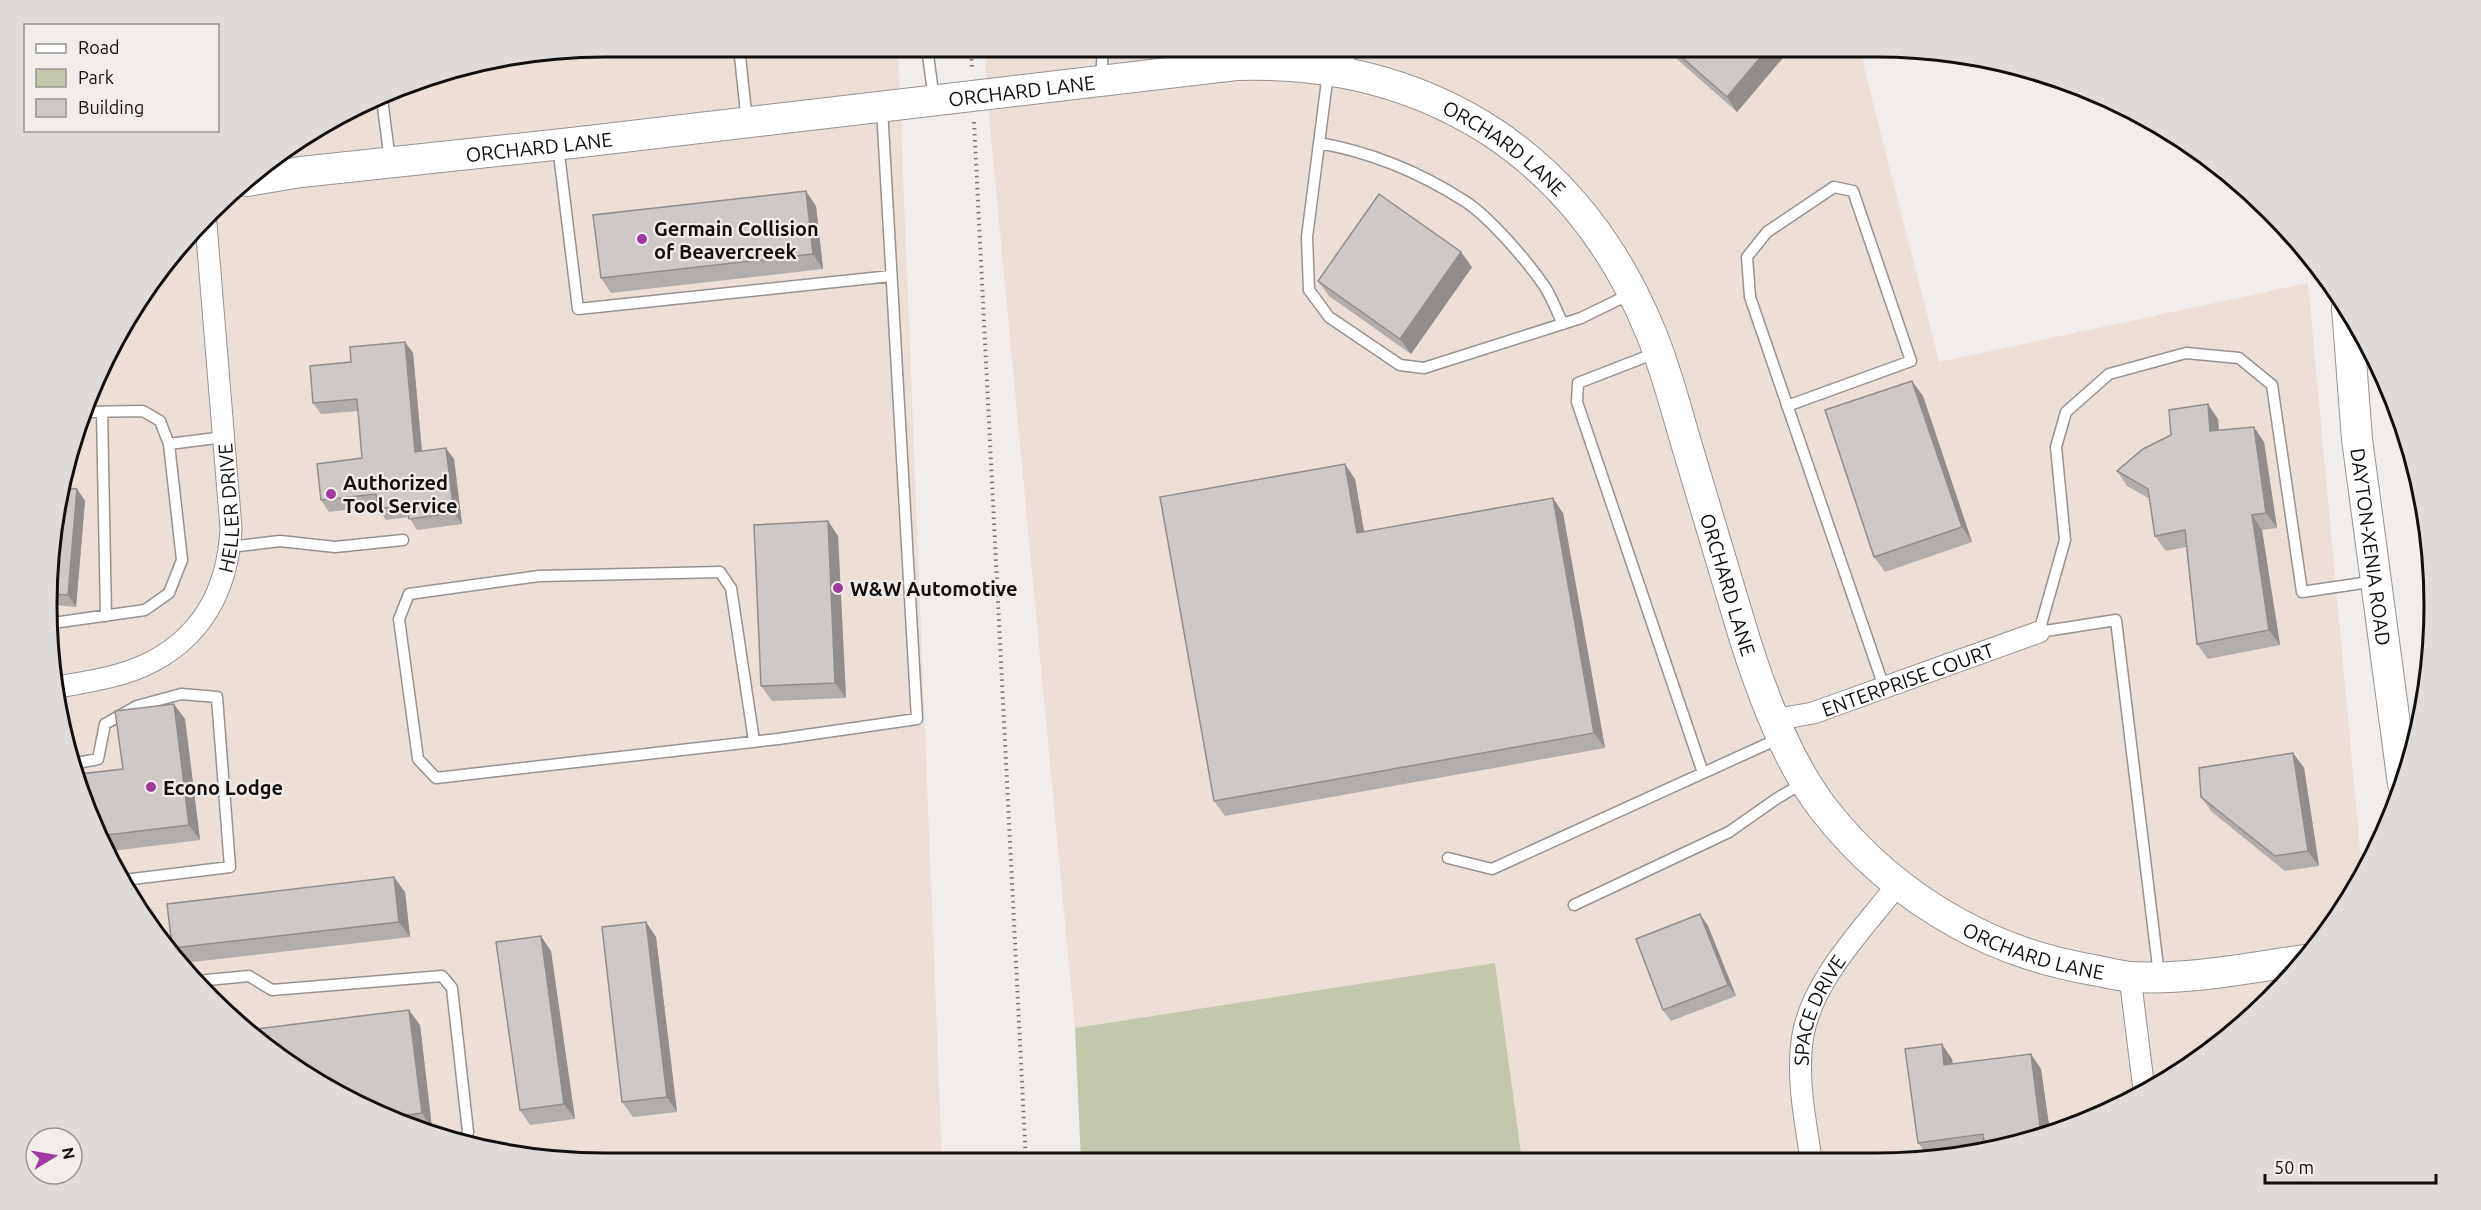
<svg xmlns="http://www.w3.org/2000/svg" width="2481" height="1210" viewBox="0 0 2481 1210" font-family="Ubuntu,sans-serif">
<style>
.built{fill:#ebdfd7}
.green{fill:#c3c8ad}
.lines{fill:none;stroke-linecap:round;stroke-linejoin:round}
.lane-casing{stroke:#96928f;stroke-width:13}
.street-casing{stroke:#96928f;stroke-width:23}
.secondary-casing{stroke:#96928f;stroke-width:32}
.path{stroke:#797775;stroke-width:4;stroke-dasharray:1.5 4.5;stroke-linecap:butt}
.lane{stroke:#fff;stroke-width:10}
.street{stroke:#fff;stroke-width:21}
.secondary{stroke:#fff;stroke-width:30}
.wall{fill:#b1adab}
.shaded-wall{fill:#908d8b}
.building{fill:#cec9c7;stroke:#908d8b;stroke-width:1.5}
.poi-dot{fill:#9f3aa0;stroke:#f1edea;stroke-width:2}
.labels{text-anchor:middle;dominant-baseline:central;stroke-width:4.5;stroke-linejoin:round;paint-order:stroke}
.street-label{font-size:20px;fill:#11100f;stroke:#f1edea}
.poi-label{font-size:20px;font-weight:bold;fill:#11100f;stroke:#f1edea;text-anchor:start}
.rim{fill:none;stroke:#11100f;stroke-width:3}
</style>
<rect width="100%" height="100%" fill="#f1edea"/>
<path class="built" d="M 605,47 L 898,47 L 942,1162 L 605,1163 L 496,1153 L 391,1121 L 295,1070 L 210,1000 L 104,852 L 51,678 L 57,496 L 89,392 L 140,295 L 265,162 L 425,76 Z
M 985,47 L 1859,47 L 1939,362 L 2308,283 L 2362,871 L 2319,945 L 2216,1048 L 2090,1121 L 1949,1159 L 1522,1160 L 1494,964 L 1075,1028 L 987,94 Z"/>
<path class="green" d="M 1495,963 L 1522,1160 L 1081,1162 L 1075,1028 Z"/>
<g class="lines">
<defs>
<path id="lane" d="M 739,47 L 747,122
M 927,47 L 934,100
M 1345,72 L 1353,47
M 1328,73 L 1307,237 L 1309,290 L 1329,317 L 1400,365 L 1424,368 L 1581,318 L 1630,294
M 1101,80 L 1103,47
M 382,99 L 390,161
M 1319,143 C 1370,152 1419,172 1463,200 C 1489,216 1528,262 1545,287 C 1552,298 1557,312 1563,324
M 558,146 L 578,309 L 891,276
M 1658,352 L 1578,383 L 1577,402 L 1703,773
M 1787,406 L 1911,361 L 1853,191 L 1834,187 L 1767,232 L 1747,257 L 1750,297 L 1884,687
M 83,412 L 143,411 L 160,421 L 169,444 L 224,437
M 102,412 L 106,616
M 230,547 L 280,541 L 335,547 L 403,540
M 53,623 L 145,610 L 169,593 L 182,560 L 169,444
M 754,741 L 731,588 L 720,572 L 539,576 L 409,594 L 399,619 L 418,759 L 436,778 L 778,739 L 917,719 L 882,109
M 77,763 L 98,759 L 105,724 L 137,706 L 181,694 L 217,697 L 230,867 L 124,880
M 1448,858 L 1492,869 L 1780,738
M 1574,905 L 1729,832 L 1776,799 L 1803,783
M 2159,975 L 2116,620 L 2039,632 L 2065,540 L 2056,447 L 2066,412 L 2109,374 L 2186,353 L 2239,358 L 2272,385 L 2302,592 L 2376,581
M 197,981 L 249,976 L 272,990 L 442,976 L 452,988 L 468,1132 L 464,1143"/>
<g id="street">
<path id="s1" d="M 54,688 C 84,682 116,678 143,666 C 201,640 228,590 231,528 L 206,224"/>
<path id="s2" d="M 1774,720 L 1813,713 L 2039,632"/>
<path d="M 2130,977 L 2144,1090"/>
<path id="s3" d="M 1811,1159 C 1805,1119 1796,1076 1803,1035 C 1813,979 1864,928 1898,884"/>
</g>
<g id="secondary">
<path id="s4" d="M 247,181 L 301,172 L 572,143 L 1236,65 C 1327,62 1415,82 1492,132 C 1566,181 1618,252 1651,333 C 1666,369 1676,409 1687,446 C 1704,504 1722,562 1739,620 C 1757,681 1784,756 1822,807 C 1859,855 1906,895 1959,924 C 2003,948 2044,961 2093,970 C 2106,972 2119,976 2132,977 C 2189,980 2248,968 2304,960"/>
<path id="s5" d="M 2347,308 L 2357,439 L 2403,784"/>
</g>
</defs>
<use href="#lane" class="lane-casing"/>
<use href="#street" class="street-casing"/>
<use href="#secondary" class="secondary-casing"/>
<path class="path" d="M 971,47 L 972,70
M 974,122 L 1026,1162"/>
<use href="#lane" class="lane"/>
<use href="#street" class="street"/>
<use href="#secondary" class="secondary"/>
</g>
<path class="wall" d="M 1662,46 L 1793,46 L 1737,112 Z
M 816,206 L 823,269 L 611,293 L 601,278 Z
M 1472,267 L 1411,354 L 1329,296 L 1318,281 Z
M 405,342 L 413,353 L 422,451 L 454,459 L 462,524 L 417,530 L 409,517 L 386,520 L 378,509 L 378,506 L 329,512 L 321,500 L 362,458 L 358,411 L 321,414 L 313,403 L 351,362 Z
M 1923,396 L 1972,542 L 1885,572 L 1874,557 Z
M 2218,419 L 2219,430 L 2264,442 L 2277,528 L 2262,530 L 2280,645 L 2208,659 L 2197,644 L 2186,547 L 2166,551 L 2155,536 L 2150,499 L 2127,486 L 2117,471 Z
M 1355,479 L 1364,532 L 1563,513 L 1605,748 L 1225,816 L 1214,801 Z
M 77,489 L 85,501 L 76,607 L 54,605 L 57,496 Z
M 828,521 L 838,536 L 846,698 L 772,701 L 761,686 Z
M 185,719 L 200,840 L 104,852 L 80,774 L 123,769 Z
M 2293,753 L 2304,768 L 2319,866 L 2285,871 L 2212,812 L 2201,797 Z
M 405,892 L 410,937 L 184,963 L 172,946 Z
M 1700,914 L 1708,926 L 1736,996 L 1671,1021 L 1663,1010 Z
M 646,922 L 656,937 L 677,1112 L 633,1117 L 622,1102 Z
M 551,951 L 575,1119 L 530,1125 L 520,1110 Z
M 420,1025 L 432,1128 L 420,1130 L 391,1121 L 295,1070 Z
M 1952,1059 L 1953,1064 L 2041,1069 L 2050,1132 L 1976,1152 L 1929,1158 L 1918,1143 Z"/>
<path class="shaded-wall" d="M 1770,46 L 1793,46 L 1737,112 L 1727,97 Z
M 806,191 L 816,206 L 823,269 L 813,254 Z
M 1461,252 L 1472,267 L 1411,354 L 1400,339 Z
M 405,342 L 413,353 L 423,463 L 415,452 Z
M 1912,381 L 1923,396 L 1972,542 L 1962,527 Z
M 2208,404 L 2218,419 L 2220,446 L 2210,431 Z
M 2254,427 L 2264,442 L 2277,528 L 2266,513 Z
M 446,448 L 454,459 L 462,524 L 454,513 Z
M 1345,464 L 1355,479 L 1367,548 L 1357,533 Z
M 77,489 L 85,501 L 76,607 L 68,595 Z
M 1553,498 L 1563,513 L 1605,748 L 1594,733 Z
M 2252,515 L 2262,530 L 2280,645 L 2269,630 Z
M 828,521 L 838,536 L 846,698 L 835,683 Z
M 174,704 L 185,719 L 200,840 L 189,825 Z
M 2293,753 L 2304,768 L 2319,866 L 2308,851 Z
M 394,877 L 405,892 L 410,937 L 399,922 Z
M 1700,914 L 1708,926 L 1736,996 L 1728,985 Z
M 646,922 L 656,937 L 677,1112 L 667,1097 Z
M 541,936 L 551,951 L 575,1119 L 564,1104 Z
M 409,1010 L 420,1025 L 432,1128 L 422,1113 Z
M 1942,1044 L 1952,1059 L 1955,1080 L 1944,1065 Z
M 2031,1054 L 2041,1069 L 2050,1132 L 2041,1134 Z"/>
<path class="building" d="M 1669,46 L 1770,46 L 1727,97 Z
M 806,191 L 813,254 L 601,278 L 593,215 Z
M 1379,194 L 1461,252 L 1400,339 L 1318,281 Z
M 405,342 L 415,452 L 446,448 L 454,513 L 409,519 L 407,505 L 378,509 L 376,494 L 321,500 L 317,464 L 362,458 L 357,399 L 313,403 L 310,366 L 351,362 L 350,347 Z
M 1912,381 L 1962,527 L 1874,557 L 1825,410 Z
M 2208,404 L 2210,431 L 2254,427 L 2266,513 L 2252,515 L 2269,630 L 2197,644 L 2185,530 L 2155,536 L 2148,489 L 2117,471 L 2143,449 L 2171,435 L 2169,410 Z
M 1345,464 L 1357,533 L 1553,498 L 1594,733 L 1214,801 L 1160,497 Z
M 60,488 L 77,489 L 68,595 L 54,594 L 57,496 Z
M 828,521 L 835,683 L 761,686 L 754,525 Z
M 174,704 L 189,825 L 99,836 L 80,774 L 123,769 L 115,711 Z
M 2293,753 L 2308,851 L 2275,856 L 2201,797 L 2199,768 Z
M 394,877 L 399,922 L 173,948 L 172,946 L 167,904 Z
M 1700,914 L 1728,985 L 1663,1010 L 1636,939 Z
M 646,922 L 667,1097 L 622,1102 L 602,927 Z
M 541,936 L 564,1104 L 520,1110 L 496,942 Z
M 409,1010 L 422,1113 L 385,1118 L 295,1070 L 247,1030 Z
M 1942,1044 L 1944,1065 L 2031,1054 L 2041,1134 L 1985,1149 L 1983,1134 L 1918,1143 L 1905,1049 Z"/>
<g class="poi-dot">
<circle cx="642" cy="239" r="6"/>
<circle cx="331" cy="494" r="6"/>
<circle cx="838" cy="588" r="6"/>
<circle cx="151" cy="787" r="6"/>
</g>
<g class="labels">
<g class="street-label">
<text stroke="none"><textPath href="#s4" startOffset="780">ORCHARD LANE</textPath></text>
<text stroke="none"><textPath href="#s4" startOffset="294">ORCHARD LANE</textPath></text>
<text stroke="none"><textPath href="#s4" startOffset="1284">ORCHARD LANE</textPath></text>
<text stroke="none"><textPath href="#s1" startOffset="285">HELLER DRIVE</textPath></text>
<text stroke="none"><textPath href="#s5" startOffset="240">DAYTON-XENIA ROAD</textPath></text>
<text stroke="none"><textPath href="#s4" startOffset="1788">ORCHARD LANE</textPath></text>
<text stroke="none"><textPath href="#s2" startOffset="140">ENTERPRISE COURT</textPath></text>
<text stroke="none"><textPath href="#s4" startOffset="2292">ORCHARD LANE</textPath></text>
<text stroke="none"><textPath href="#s3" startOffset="153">SPACE DRIVE</textPath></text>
</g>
<g class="poi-label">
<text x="654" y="228">Germain Collision<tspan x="654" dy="23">of Beavercreek</tspan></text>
<text x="343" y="482">Authorized<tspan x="343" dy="23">Tool Service</tspan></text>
<text x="850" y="588">W&amp;W Automotive</text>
<text x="163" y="787">Econo Lodge</text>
</g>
</g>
<path d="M0 0H2481V1210H0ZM605 57H1876A548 548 0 0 1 2424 605V605A548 548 0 0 1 1876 1153H605A548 548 0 0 1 57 605V605A548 548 0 0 1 605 57Z" fill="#dfdbd8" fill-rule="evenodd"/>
<path class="rim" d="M605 57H1876A548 548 0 0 1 2424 605V605A548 548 0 0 1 1876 1153H605A548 548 0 0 1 57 605V605A548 548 0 0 1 605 57Z"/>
<rect x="24" y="24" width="195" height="108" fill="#f1edea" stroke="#979592" stroke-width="1.5"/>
<rect x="36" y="44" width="30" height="9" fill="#ffffff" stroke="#979592" stroke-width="1.5"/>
<text x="78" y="54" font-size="18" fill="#11100f">Road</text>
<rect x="36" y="69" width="30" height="18" fill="#c3c8ad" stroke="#979592" stroke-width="1.5"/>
<text x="78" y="84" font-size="18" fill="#11100f">Park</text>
<rect x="36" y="99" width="30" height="18" fill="#cec9c7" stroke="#979592" stroke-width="1.5"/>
<text x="78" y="114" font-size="18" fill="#11100f">Building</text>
<g transform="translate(54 1156) rotate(79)"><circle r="28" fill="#f1edea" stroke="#979592" stroke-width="1.5"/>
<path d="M0-4.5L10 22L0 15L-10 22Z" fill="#9f3aa0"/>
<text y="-9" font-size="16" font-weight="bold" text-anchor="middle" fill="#11100f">N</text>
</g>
<path d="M2265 1174v9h171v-9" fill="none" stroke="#11100f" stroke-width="3"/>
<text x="2274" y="1174" font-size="18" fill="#11100f" stroke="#f1edea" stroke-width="4.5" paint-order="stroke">50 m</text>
</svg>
